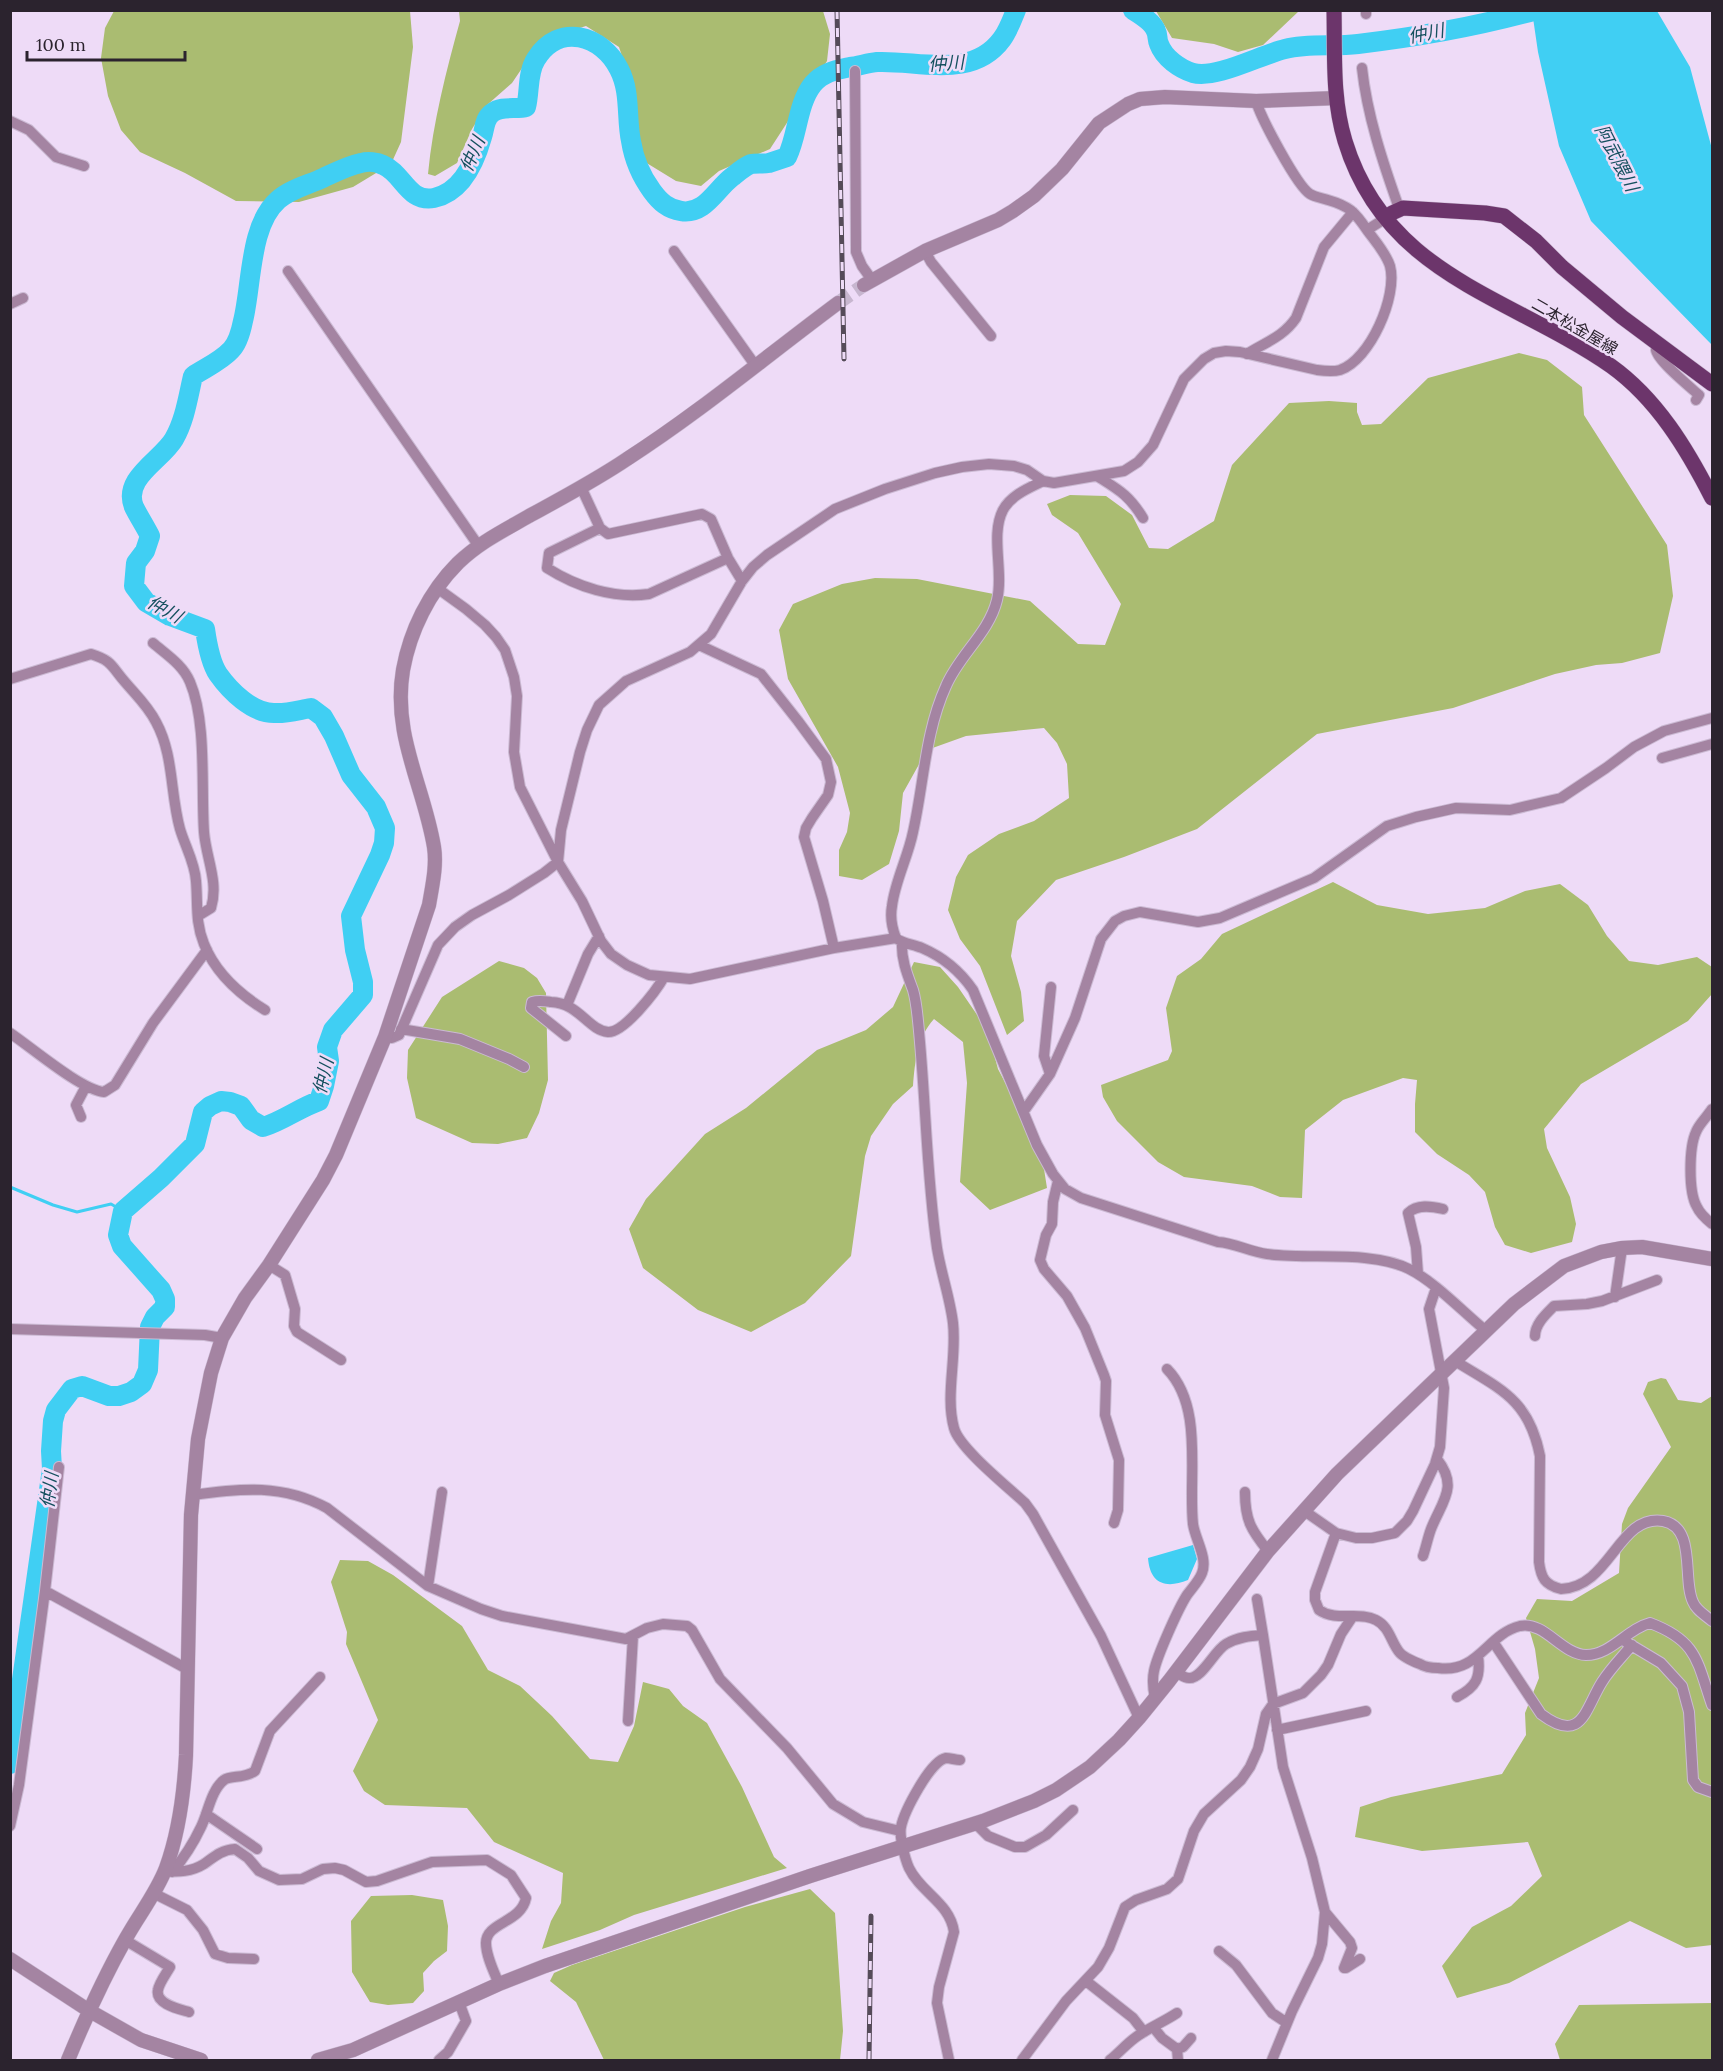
<svg xmlns="http://www.w3.org/2000/svg" width="1723" height="2071" viewBox="0 0 1723 2071" font-family="Lora,'Noto Sans JP',serif">
<style>
.green{fill:#aabc71}
.water{fill:#40cff3}
.lines{fill:none;stroke-linecap:round;stroke-linejoin:round}
.stream{stroke:#40cff3;stroke-width:3}
.river{stroke:#40cff3;stroke-width:20}
.tertiary-tunnel{stroke:#c7b6cf;stroke-width:14;stroke-dasharray:14 7;stroke-linecap:butt}
.minor-casing{stroke:#cbbad3;stroke-width:12}
.tertiary-casing{stroke:#cbbad3;stroke-width:15}
.primary-casing{stroke:#cbbad3;stroke-width:16}
.minor{stroke:#a484a2;stroke-width:10}
.tertiary{stroke:#a484a2;stroke-width:14}
.primary{stroke:#6c356b;stroke-width:15}
.rail-casing{stroke:#554b59;stroke-width:5}
.rail{stroke:#eedbf7;stroke-width:3;stroke-dasharray:9;stroke-linecap:butt}
.labels{text-anchor:middle;dominant-baseline:central;stroke-width:5;stroke-linejoin:round;paint-order:stroke}
.street-label{font-size:16px;fill:#2b232e;stroke:#eedbf7}
.water-label{font-size:18px;font-style:italic;fill:#15505f;stroke:#eedbf7}
</style>
<rect width="100%" height="100%" fill="#eedbf7"/>
<path class="green" d="M 114,11 L 410,11 L 413,47 L 401,142 L 391,164 L 353,187 L 299,202 L 236,201 L 185,173 L 140,152 L 121,130 L 108,96 L 101,58 L 105,28 Z
M 459,11 L 823,11 L 830,34 L 827,61 L 770,149 L 719,171 L 701,186 L 676,181 L 645,162 L 633,139 L 634,92 L 619,47 L 586,26 L 541,40 L 512,83 L 487,105 L 472,129 L 457,163 L 435,176 L 428,174 C 433,122 446,72 460,21 Z
M 1156,11 L 1299,11 L 1263,45 L 1238,52 L 1214,44 L 1172,38 Z
M 1519,353 L 1547,360 L 1582,387 L 1584,415 L 1667,545 L 1673,596 L 1660,653 L 1622,663 L 1596,665 L 1555,674 L 1453,708 L 1317,734 L 1197,829 L 1124,857 L 1056,880 L 1017,921 L 1011,956 L 1021,992 L 1024,1021 L 1007,1035 L 980,966 L 960,939 L 948,910 L 956,877 L 968,855 L 999,834 L 1034,821 L 1069,798 L 1067,764 L 1057,743 L 1044,728 L 966,736 L 927,750 L 903,793 L 899,831 L 889,864 L 862,880 L 839,876 L 839,850 L 847,832 L 850,813 L 838,767 L 788,679 L 779,630 L 793,604 L 842,584 L 875,578 L 917,579 L 1030,601 L 1078,644 L 1105,645 L 1121,604 L 1078,533 L 1052,515 L 1047,504 L 1070,495 L 1106,496 L 1132,515 L 1149,548 L 1168,549 L 1214,521 L 1232,465 L 1289,403 L 1329,401 L 1357,403 L 1357,412 L 1362,425 L 1381,424 L 1428,378 Z
M 1333,882 L 1377,905 L 1428,914 L 1485,908 L 1525,891 L 1560,884 L 1588,905 L 1607,936 L 1629,961 L 1658,965 L 1697,957 L 1712,967 L 1712,994 L 1688,1021 L 1581,1084 L 1544,1129 L 1547,1148 L 1570,1197 L 1576,1224 L 1572,1242 L 1531,1253 L 1505,1245 L 1495,1227 L 1485,1192 L 1469,1175 L 1437,1154 L 1415,1132 L 1415,1104 L 1417,1080 L 1403,1078 L 1343,1100 L 1305,1130 L 1302,1198 L 1280,1197 L 1252,1186 L 1184,1177 L 1158,1162 L 1117,1121 L 1103,1097 L 1101,1085 L 1168,1060 L 1172,1051 L 1166,1008 L 1177,976 L 1201,959 L 1222,934 Z
M 499,961 L 524,968 L 537,978 L 546,993 L 548,1080 L 539,1113 L 527,1138 L 498,1144 L 472,1143 L 416,1118 L 407,1078 L 408,1050 L 442,997 Z
M 914,962 L 940,967 L 958,987 L 982,1022 L 991,1043 L 998,1069 L 1025,1121 L 1044,1169 L 1047,1188 L 990,1210 L 960,1182 L 967,1083 L 963,1042 L 934,1019 C 917,1038 915,1061 913,1086 L 893,1104 L 871,1136 L 865,1156 L 851,1256 L 805,1303 L 751,1332 L 698,1310 L 643,1268 L 629,1229 L 646,1199 L 705,1134 L 746,1108 L 817,1050 L 866,1030 L 893,1007 Z
M 1661,1378 L 1666,1379 L 1678,1400 L 1701,1403 L 1712,1396 L 1712,1945 L 1686,1948 L 1630,1921 L 1509,1983 L 1457,1998 L 1442,1966 L 1472,1927 L 1511,1906 L 1542,1876 L 1528,1842 L 1422,1851 L 1355,1837 L 1360,1807 L 1391,1797 L 1502,1774 L 1526,1735 L 1525,1713 L 1539,1678 L 1535,1649 L 1526,1618 L 1537,1599 L 1572,1601 L 1619,1573 L 1622,1524 L 1628,1508 L 1671,1447 L 1643,1394 L 1648,1382 Z
M 340,1560 L 368,1561 L 393,1575 L 462,1626 L 488,1670 L 520,1686 L 552,1716 L 590,1759 L 618,1762 L 634,1726 L 643,1682 L 669,1689 L 683,1706 L 707,1723 L 742,1787 L 774,1857 L 787,1868 L 634,1915 L 600,1930 L 542,1949 L 551,1921 L 561,1903 L 563,1873 L 494,1842 L 467,1808 L 385,1805 L 364,1791 L 353,1771 L 378,1720 L 346,1644 L 347,1632 L 331,1582 Z
M 810,1889 L 835,1913 L 843,2031 L 840,2060 L 604,2060 L 576,2002 L 550,1981 L 554,1973 L 572,1965 L 745,1907 Z
M 412,1895 L 443,1900 L 448,1926 L 447,1951 L 434,1961 L 423,1973 L 424,1991 L 413,2003 L 388,2005 L 370,2002 L 352,1972 L 351,1921 L 371,1896 Z
M 1712,2003 L 1712,2060 L 1560,2060 L 1555,2044 L 1579,2005 Z"/>
<path class="water" d="M 1532,11 L 1657,11 L 1690,67 L 1712,149 L 1712,345 L 1591,221 L 1559,146 L 1538,52 Z
M 1193,1545 L 1197,1559 L 1188,1580 C 1166,1589 1150,1584 1148,1558 Z"/>
<g class="lines">
<path class="stream" d="M 10,1187 L 53,1205 L 77,1212 L 111,1204 L 123,1211"/>
<path class="river" d="M 1133,10 C 1141,15 1153,22 1156,31 C 1158,35 1157,40 1159,44 C 1164,58 1180,69 1193,73 C 1217,79 1260,55 1285,49 C 1309,43 1334,47 1358,44 C 1418,37 1479,26 1537,10
M 10,1764 L 52,1469 L 51,1451 L 53,1421 L 56,1410 L 72,1389 L 82,1386 L 109,1396 L 119,1396 L 131,1392 L 142,1384 L 148,1370 L 150,1327 L 155,1317 L 165,1307 L 165,1299 L 161,1290 L 122,1246 L 118,1235 L 123,1211 L 161,1178 L 195,1144 L 203,1112 L 210,1106 L 221,1101 L 230,1102 L 241,1106 L 251,1120 L 263,1127 C 283,1121 299,1108 319,1101 L 324,1086 L 329,1061 L 327,1047 L 333,1030 L 363,995 L 363,982 L 355,950 L 351,916 L 380,855 L 384,843 L 385,828 L 376,807 L 351,775 L 334,736 L 323,717 L 311,708 C 299,710 286,714 274,713 C 252,713 230,691 218,674 C 210,662 207,643 205,629 L 170,616 L 146,602 L 134,586 L 136,563 L 145,551 L 150,536 C 145,526 139,517 134,507 C 122,478 162,460 174,439 C 185,420 188,397 193,376 C 205,368 221,361 231,350 C 238,343 241,331 243,321 C 252,286 249,225 278,200 C 290,189 308,185 323,178 C 336,172 347,166 361,163 C 368,161 377,162 383,165 C 403,173 408,203 434,198 C 462,192 475,162 482,137 C 485,128 484,119 492,113 C 502,105 517,110 526,107 C 530,92 527,73 536,59 C 559,22 602,35 619,69 C 631,92 626,118 631,141 C 634,160 641,176 652,191 C 660,202 668,209 681,211 C 705,215 716,189 732,177 C 737,173 745,166 751,164 C 756,163 763,164 769,163 C 775,161 781,159 787,157 C 798,135 797,104 813,84 C 823,72 836,70 850,67 C 858,66 868,63 877,62 C 919,60 972,80 1002,39 C 1008,31 1012,20 1016,10"/>
<path class="tertiary-tunnel" d="M 838,303 L 864,285"/>
<defs>
<path id="minor" d="M 1366,10 L 1366,14
M 1362,68 C 1367,115 1383,163 1399,208
M 855,71 L 856,252 L 862,266 L 872,280
M 1256,101 C 1261,118 1297,186 1310,194 C 1315,197 1322,198 1328,200 C 1349,206 1355,212 1367,230 L 1386,218
M 10,121 L 29,130 L 56,157 L 84,166
M 674,251 L 755,365
M 925,251 L 931,262 L 991,336
M 288,271 L 478,545
M 10,304 L 23,298
M 1658,344 L 1656,350 C 1658,361 1689,386 1699,395 L 1696,400
M 1247,354 C 1266,342 1283,337 1296,318 L 1324,247 L 1353,212
M 1097,476 C 1119,490 1129,495 1143,518
M 581,487 L 600,528 L 608,534 L 702,514 L 711,519 L 728,558 L 742,581
M 600,528 L 549,553 L 547,568 C 577,587 614,599 649,594 L 728,558
M 437,588 L 466,609 L 485,625 L 496,637 L 505,650 L 514,677 L 517,696 L 514,752 L 520,787 L 558,862 L 582,901 L 601,941 L 611,954 L 627,965 L 649,975 L 690,979 L 834,948 L 896,938 C 903,944 913,944 922,948 C 943,957 960,971 973,990 L 1037,1145 L 1053,1174 L 1065,1189 L 1081,1198 L 1218,1242 C 1235,1243 1250,1252 1267,1254 C 1309,1260 1372,1250 1409,1269 C 1435,1282 1462,1311 1485,1330
M 153,643 C 167,655 183,665 190,682 C 207,722 201,788 204,832 C 206,858 219,882 211,908 L 198,916
M 699,645 L 761,674 L 798,721 L 826,759 L 831,782 L 828,795 L 812,818 L 806,828 L 804,837 L 823,901 L 834,948
M 10,679 L 91,654 C 113,661 111,666 125,682 C 136,695 148,706 156,722 C 174,755 170,793 180,829 C 185,846 195,863 196,881 C 198,904 195,922 204,944 C 216,974 239,994 265,1010
M 1662,758 L 1712,744
M 896,938 C 892,928 890,917 892,906 C 895,881 908,857 913,832 C 924,783 925,732 946,686 C 959,655 989,633 997,600 C 1004,572 990,535 1003,510 C 1011,495 1029,488 1043,481
M 902,942 C 901,959 907,974 913,990 C 916,1000 917,1011 918,1021 C 926,1097 926,1173 937,1248 C 941,1273 950,1298 953,1323 C 957,1357 945,1396 954,1428 C 959,1448 1008,1487 1025,1503 L 1033,1514 L 1101,1636 L 1139,1718
M 567,1005 L 588,954 L 599,936
M 401,1029 L 460,1039 L 509,1059 L 524,1067
M 10,1033 C 31,1047 81,1090 104,1092 L 115,1085 L 153,1023 L 207,950
M 566,1036 L 531,1008 L 532,1002 C 539,1000 544,1001 551,1002 C 579,1003 588,1030 608,1032 C 624,1033 656,991 664,977
M 385,1037 L 392,1038 L 399,1035 L 438,945 L 455,927 L 472,915 L 509,895 L 544,873 L 558,862 L 561,830 L 580,752 L 587,730 L 599,705 L 626,681 L 690,652 L 711,634 L 742,581 L 753,567 L 767,555 L 835,509 L 885,489 L 935,473 L 962,467 L 989,464 L 1014,466 L 1027,470 L 1043,481 L 1054,483 L 1124,471 L 1138,462 L 1153,445 L 1184,379 L 1204,359 L 1214,353 L 1226,351 L 1240,352 L 1317,370 C 1324,371 1333,372 1340,370 C 1370,360 1398,296 1390,266 C 1386,253 1375,241 1367,230
M 1050,1074 L 1044,1056 L 1051,987
M 1712,1109 C 1707,1117 1699,1124 1696,1132 C 1689,1147 1688,1192 1697,1207 C 1700,1214 1706,1219 1712,1224
M 1024,1111 L 1050,1074 L 1075,1018 L 1101,939 L 1115,921 L 1124,916 L 1140,912 L 1198,922 L 1220,918 L 1314,878 L 1387,826 L 1416,817 L 1456,808 L 1510,810 L 1561,798 L 1606,768 L 1634,747 L 1664,731 L 1712,718
M 81,1117 L 76,1105 L 86,1086
M 1058,1181 L 1053,1202 L 1052,1224 L 1046,1235 L 1040,1260 L 1044,1269 L 1067,1296 L 1085,1328 L 1104,1375 L 1106,1381 L 1105,1415 L 1119,1460 L 1118,1510 L 1114,1523
M 269,1265 L 285,1275 L 295,1309 L 294,1326 L 297,1332 L 341,1360
M 1418,1274 L 1416,1247 L 1408,1213 C 1417,1204 1431,1206 1443,1209
M 1615,1297 L 1622,1248
M 10,1329 L 205,1335 L 222,1338
M 1535,1336 C 1535,1324 1546,1314 1554,1306 L 1587,1304 L 1602,1301 L 1657,1280
M 1455,1361 C 1500,1389 1529,1399 1540,1456 L 1539,1562 C 1541,1578 1545,1585 1561,1589 C 1611,1587 1618,1514 1663,1521 C 1697,1527 1682,1580 1693,1602 C 1696,1610 1705,1615 1712,1621
M 1245,1492 C 1245,1520 1251,1530 1268,1551
M 193,1495 C 241,1488 283,1484 327,1508 L 428,1586 L 481,1609 L 502,1616 L 626,1639 L 647,1628 L 663,1624 L 687,1626 L 692,1630 L 720,1679 L 787,1748 L 833,1804 L 863,1822 L 900,1831
M 1303,1510 L 1336,1533 L 1356,1538 L 1372,1538 L 1395,1533 L 1407,1521 L 1413,1511 L 1435,1464 L 1440,1447 L 1444,1388 L 1429,1309 L 1436,1288
M 1336,1533 L 1315,1592 L 1315,1600 L 1319,1610 C 1336,1622 1359,1611 1376,1620 C 1390,1627 1391,1643 1400,1653 C 1404,1657 1414,1662 1420,1664 C 1425,1667 1432,1668 1438,1668 C 1478,1674 1487,1634 1520,1626 C 1545,1621 1561,1654 1586,1655 C 1611,1655 1627,1629 1650,1623 C 1698,1641 1697,1662 1712,1705
M 1423,1556 C 1426,1547 1428,1537 1431,1529 C 1442,1501 1459,1487 1437,1459
M 428,1586 L 442,1492
M 45,1591 L 187,1669
M 1257,1599 L 1263,1635
M 1626,1642 L 1661,1663 L 1682,1686 L 1689,1712 L 1693,1780 L 1698,1787 L 1712,1792
M 1494,1643 L 1541,1714 C 1582,1745 1585,1709 1602,1682 C 1610,1669 1622,1657 1632,1645
M 1176,1672 C 1180,1674 1184,1678 1189,1678 C 1202,1679 1214,1651 1226,1644 C 1238,1637 1250,1636 1263,1635 L 1283,1767 L 1312,1858 L 1325,1912 L 1322,1944 L 1318,1958 L 1292,2011 L 1272,2060
M 1457,1697 C 1476,1687 1481,1678 1478,1656
M 1155,1698 C 1153,1689 1152,1680 1154,1671 C 1157,1656 1178,1609 1187,1595 C 1192,1588 1199,1581 1202,1573 C 1208,1558 1195,1539 1193,1524 C 1188,1476 1204,1407 1167,1369
M 628,1721 L 633,1636
M 1277,1730 L 1366,1711
M 206,1814 L 257,1849
M 975,1823 L 988,1836 L 1015,1847 L 1025,1847 L 1046,1835 L 1073,1810
M 10,1826 L 19,1785 L 45,1591 L 59,1467
M 165,1871 C 179,1872 191,1872 204,1864 C 214,1857 221,1850 235,1849 L 248,1858 L 259,1871 L 279,1880 L 302,1879 L 323,1869 L 335,1868 L 344,1870 L 366,1882 L 377,1881 L 432,1862 L 487,1860 L 511,1875 L 526,1898 C 521,1923 486,1922 486,1943 C 486,1956 494,1972 499,1984
M 172,1872 C 184,1858 193,1844 201,1827 C 208,1813 211,1790 224,1780 C 231,1775 244,1779 255,1771 L 270,1731 L 320,1677
M 153,1893 L 187,1910 L 203,1930 L 215,1954 L 228,1958 L 254,1959
M 1325,1912 L 1350,1942 L 1352,1948 L 1344,1968 L 1346,1968 L 1360,1959
M 125,1940 L 170,1967 C 166,1974 159,1983 158,1990 C 155,2004 179,2009 189,2012
M 1219,1951 L 1236,1965 L 1272,2013 L 1287,2023
M 1086,1981 L 1133,2018 L 1144,2032
M 1154,2028 L 1162,2038 L 1177,2049 L 1178,2060
M 1177,2049 L 1183,2047 L 1191,2038
M 439,2060 L 448,2052 L 466,2021 L 459,2002
M 949,2060 L 937,2003 L 939,1987 L 954,1932 C 950,1903 921,1893 909,1868 C 905,1859 899,1836 901,1827 C 904,1812 930,1761 946,1758 C 950,1758 956,1760 960,1760
M 1022,2060 L 1066,2001 L 1098,1967 L 1109,1948 L 1125,1907 L 1136,1900 L 1167,1889 L 1178,1879 L 1194,1831 L 1204,1814 L 1241,1780 L 1250,1767 L 1258,1749 L 1266,1714 L 1273,1704 L 1303,1693 L 1321,1675 L 1328,1665 L 1341,1634 L 1353,1616
M 1110,2060 C 1120,2052 1128,2042 1139,2035 C 1151,2027 1165,2021 1177,2013"/>
<path id="tertiary" d="M 864,285 L 925,251 L 998,220 L 1013,211 L 1034,196 L 1062,169 L 1099,123 L 1128,104 L 1140,99 L 1165,97 L 1256,101 L 1337,98
M 10,1959 L 88,2010 L 141,2040 L 201,2060
M 68,2060 C 85,2019 103,1979 125,1940 C 138,1916 156,1894 166,1868 C 179,1832 184,1794 186,1755 L 191,1515 L 198,1439 L 211,1373 L 222,1338 L 245,1298 L 269,1265 L 323,1180 L 336,1155 L 385,1037 L 429,905 C 432,887 437,866 434,847 C 424,786 392,735 403,670 C 410,631 429,592 458,563 C 480,542 503,531 529,516 C 562,498 596,480 627,459 C 700,412 768,355 838,303
M 318,2060 L 353,2050 L 499,1984 L 545,1966 L 810,1876 L 983,1821 L 1034,1801 L 1056,1790 L 1090,1767 L 1119,1740 L 1139,1718 L 1169,1681 L 1268,1551 L 1337,1474 L 1514,1304 L 1564,1266 L 1601,1252 L 1622,1248 L 1642,1247 L 1712,1259"/>
<path id="primary" d="M 1334,10 C 1335,54 1332,99 1345,141 C 1386,276 1510,296 1611,366 C 1657,399 1687,449 1712,498
M 1386,218 L 1392,213 L 1403,208 L 1485,213 L 1504,216 L 1536,241 L 1562,267 L 1622,317 L 1712,384"/>
</defs>
<use href="#minor" class="minor-casing"/>
<use href="#tertiary" class="tertiary-casing"/>
<use href="#primary" class="primary-casing"/>
<use href="#minor" class="minor"/>
<use href="#tertiary" class="tertiary"/>
<use href="#primary" class="primary"/>
<defs>
<path id="rail" d="M 837,10 L 844,359
M 869,2060 L 871,1916"/>
</defs>
<use href="#rail" class="rail-casing"/>
<use href="#rail" class="rail"/>
</g>
<g class="labels">
<g class="street-label">
<text transform="translate(1575 326) rotate(30)">二本松金屋線</text>
</g>
<g class="water-label">
<text transform="translate(1426 33) rotate(-11)">仲川</text>
<text transform="translate(946 63) rotate(-4)">仲川</text>
<text transform="translate(472 154) rotate(-67)">仲川</text>
<text transform="translate(1617 158) rotate(63)">阿武隈川</text>
<text transform="translate(165 609) rotate(29)">仲川</text>
<text transform="translate(323 1076) rotate(-77)">仲川</text>
<text transform="translate(49 1490) rotate(-82)">仲川</text>
</g>
</g>
<rect width="1723" height="2071" fill="none" stroke="#2b232e" stroke-width="24"/>
<path d="M27 51v9h158v-9" fill="none" stroke="#2b232e" stroke-width="3"/>
<text x="36" y="51" font-size="18" fill="#2b232e" stroke="#eedbf7" stroke-width="4.5" paint-order="stroke">100 m</text>
</svg>
